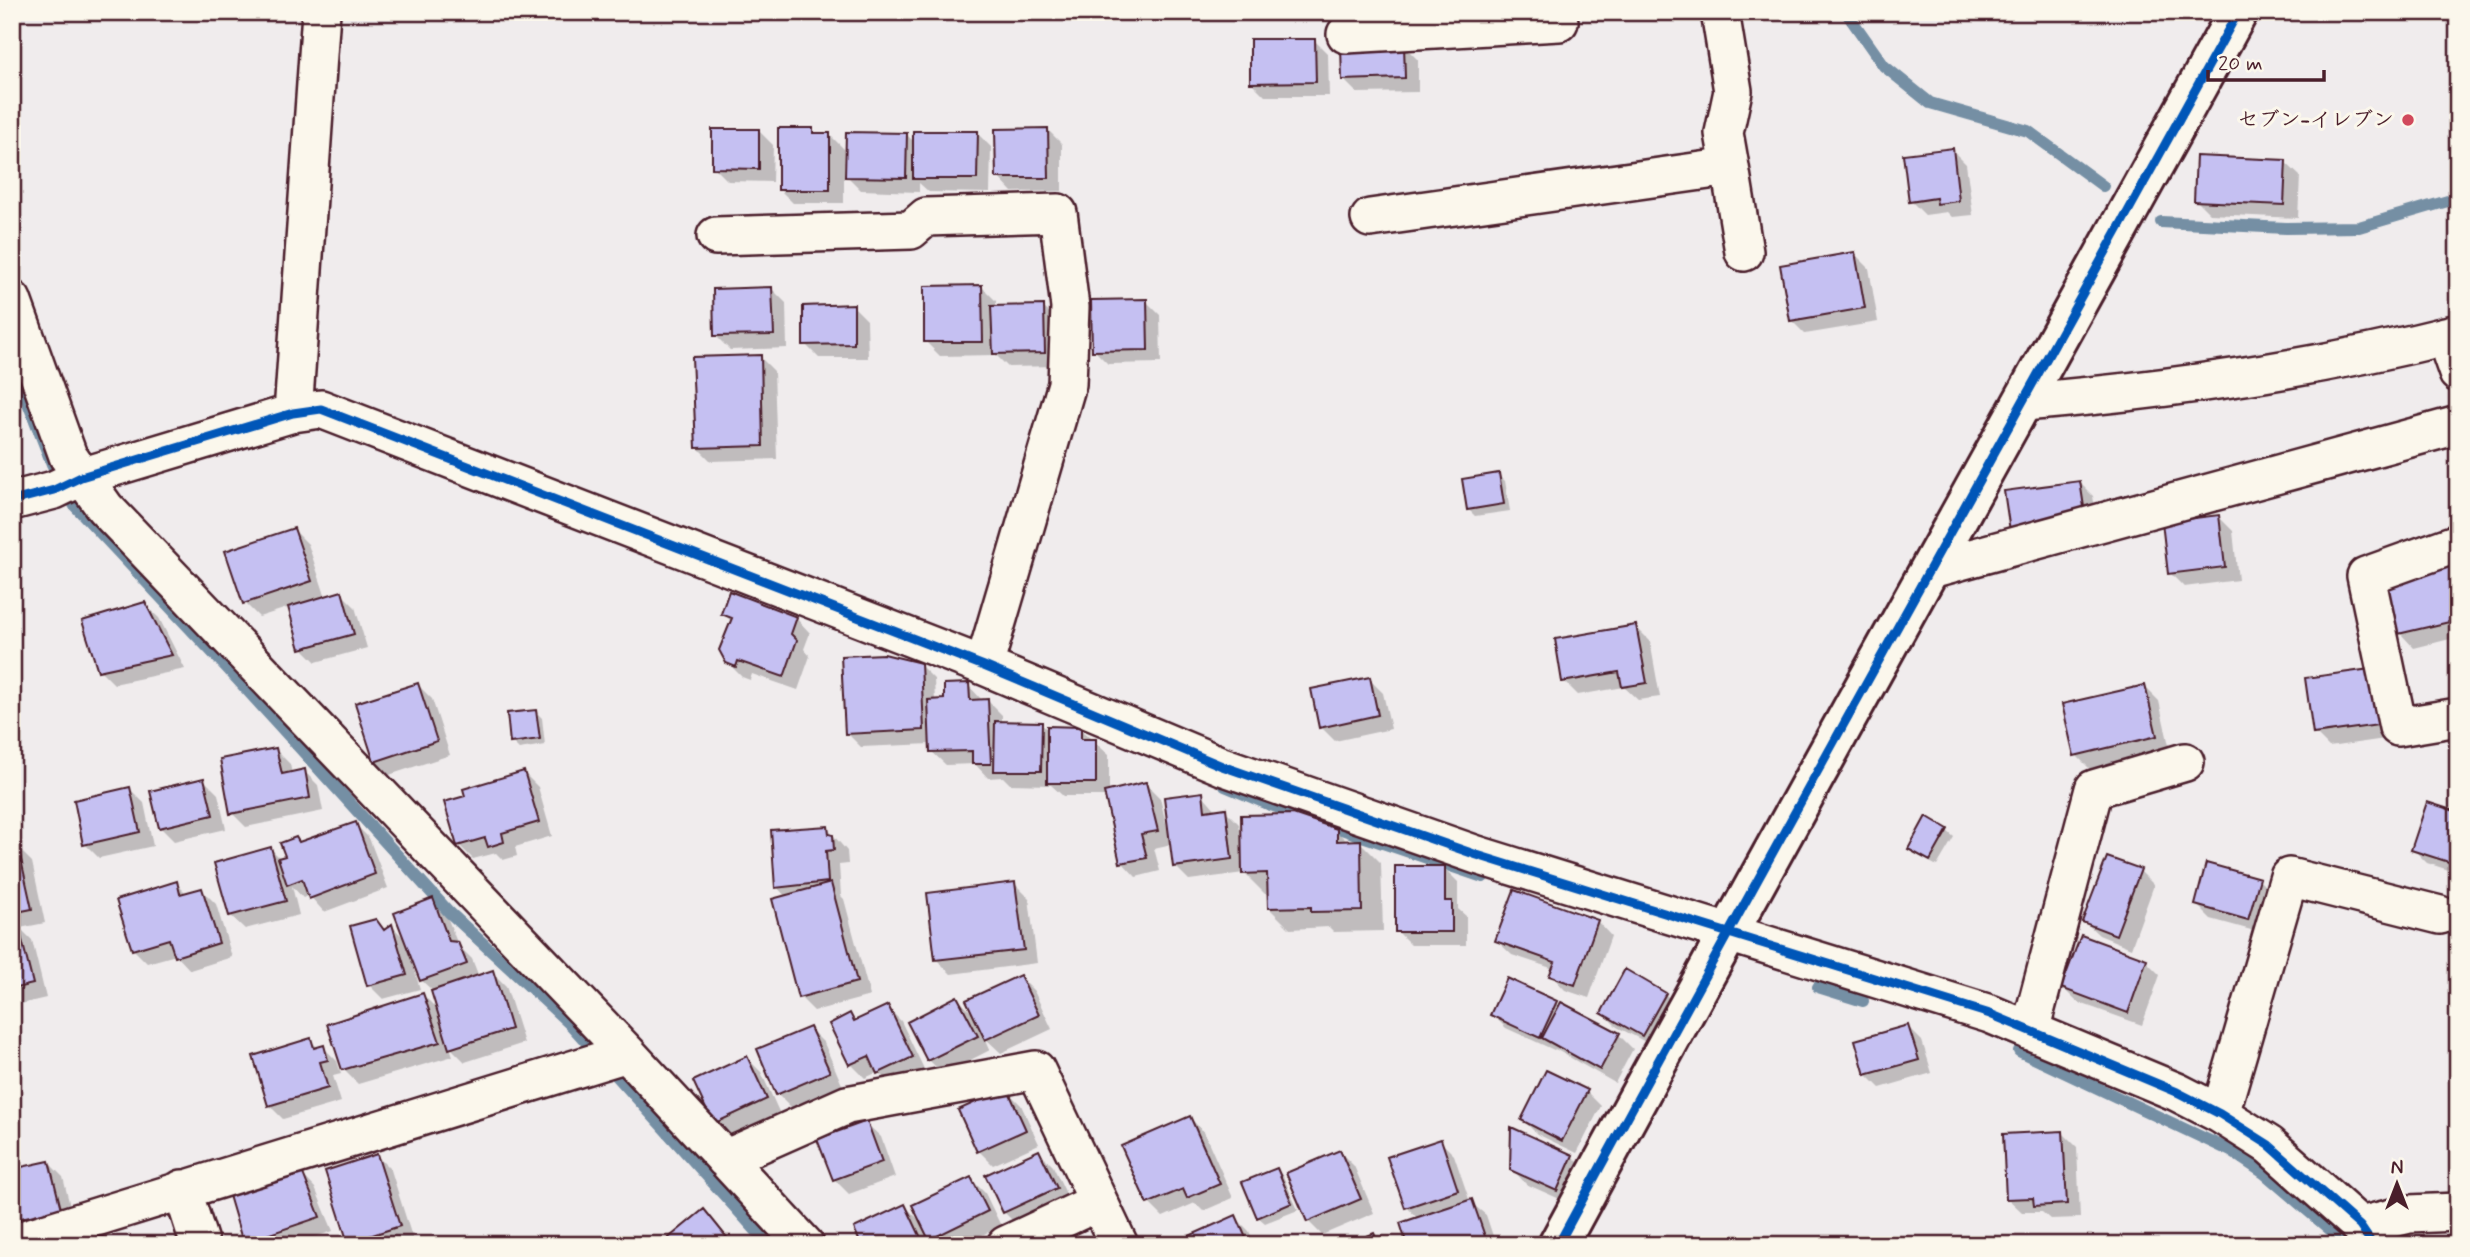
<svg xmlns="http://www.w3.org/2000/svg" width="2470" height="1257" viewBox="0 0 2470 1257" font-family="Mynerve,'Klee One',sans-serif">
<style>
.shadow{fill:#0003}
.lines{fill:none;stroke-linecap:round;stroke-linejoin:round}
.stream{stroke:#758fa4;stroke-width:12}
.building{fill:#c5c0f2;stroke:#4a1f2b;stroke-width:2}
.street-casing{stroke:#4a1f2b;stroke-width:42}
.secondary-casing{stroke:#4a1f2b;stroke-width:44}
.street{stroke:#fbf7ec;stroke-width:37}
.secondary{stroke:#fbf7ec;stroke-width:38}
.cycleway-casing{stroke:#fbf7ec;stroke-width:13}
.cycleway{stroke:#0057b8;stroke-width:9}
.poi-dot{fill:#d1495b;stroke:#fbf7ec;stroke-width:2.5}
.labels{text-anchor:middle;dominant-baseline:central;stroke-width:6;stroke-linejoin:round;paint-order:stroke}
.poi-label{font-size:21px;font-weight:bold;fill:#4a1f2b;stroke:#fbf7ec;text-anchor:end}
</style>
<rect width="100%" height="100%" fill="#f0eced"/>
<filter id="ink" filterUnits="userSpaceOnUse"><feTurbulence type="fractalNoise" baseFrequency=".0143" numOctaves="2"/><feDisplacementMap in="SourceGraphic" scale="14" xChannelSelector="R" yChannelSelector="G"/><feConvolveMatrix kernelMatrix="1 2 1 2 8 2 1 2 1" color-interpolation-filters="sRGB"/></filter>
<g filter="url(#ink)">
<path class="shadow" d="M 2144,12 L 2206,12 L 2205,13 Z
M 1314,40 L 1328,54 L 1329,96 L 1265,96 L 1251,82 Z
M 1404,46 L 1418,60 L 1418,92 L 1357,93 L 1343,79 Z
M 812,130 L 818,135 L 830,135 L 844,149 L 844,203 L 793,203 L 779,189 Z
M 1048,130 L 1062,144 L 1062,191 L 1012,192 L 998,177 Z
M 759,131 L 773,145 L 772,182 L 728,181 L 714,167 Z
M 977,133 L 991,147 L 990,193 L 929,192 L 919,183 L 919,192 L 861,190 L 847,176 L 906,134 L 915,143 Z
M 1952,150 L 1966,164 L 1973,215 L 1952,217 L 1947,212 L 1925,215 L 1911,201 Z
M 2285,162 L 2300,176 L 2298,218 L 2210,214 L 2196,200 Z
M 1855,254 L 1869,268 L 1878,322 L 1805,334 L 1791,320 Z
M 982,287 L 996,301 L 996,308 L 1043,307 L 1058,321 L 1059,366 L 1008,367 L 996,355 L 940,356 L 926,342 Z
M 772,289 L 786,303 L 787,348 L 730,350 L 716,336 Z
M 1146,301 L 1160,315 L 1161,363 L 1108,364 L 1094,350 Z
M 853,306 L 867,320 L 868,358 L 819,358 L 805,344 Z
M 760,357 L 774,371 L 777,459 L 711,461 L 697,447 Z
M 1499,475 L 1505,481 L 1510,511 L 1475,516 L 1468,509 Z
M 2079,482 L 2093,496 L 2099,534 L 2026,545 Z
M 2219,517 L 2233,531 L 2238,580 L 2184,587 L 2170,573 Z
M 294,530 L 308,544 L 326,598 L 341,593 L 355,607 L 367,648 L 316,662 L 302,648 L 290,607 L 259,617 L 245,603 Z
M 2457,565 L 2458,637 L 2414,648 L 2400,633 Z
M 144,604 L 159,618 L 185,669 L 114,684 L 100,670 Z
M 723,613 L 796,618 L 810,633 L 804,649 L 810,656 L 798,690 L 752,674 L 750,680 L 742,677 L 727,662 L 732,622 Z
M 1636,627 L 1650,641 L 1660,697 L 1638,700 L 1624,687 L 1578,695 L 1564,681 Z
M 920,665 L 934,679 L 935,701 L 946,701 L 968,685 L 983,701 L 988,701 L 1002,715 L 1002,723 L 1041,724 L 1049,731 L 1080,729 L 1109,755 L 1109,793 L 1146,784 L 1160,798 L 1169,836 L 1171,835 L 1202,794 L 1217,811 L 1225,810 L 1239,824 L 1241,836 L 1336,831 L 1348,842 L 1360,842 L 1381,863 L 1383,931 L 1334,932 L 1329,927 L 1290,929 L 1269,908 L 1269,894 L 1265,894 L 1244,873 L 1189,880 L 1175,866 L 1172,844 L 1154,848 L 1160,871 L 1136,877 L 1122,862 L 1107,796 L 1063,796 L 1051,785 L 1010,784 L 1003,777 L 988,778 L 975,764 L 946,765 L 931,751 L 931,744 L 861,747 L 847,733 Z
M 1369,679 L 1383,693 L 1391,729 L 1335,741 L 1321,727 Z
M 2307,680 L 2399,737 L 2329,747 L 2315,733 Z
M 418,685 L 432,699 L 450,755 L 389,775 L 375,761 Z
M 2145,687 L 2159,701 L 2170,750 L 2090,769 L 2076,755 Z
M 535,711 L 542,718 L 545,745 L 519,749 L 512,742 Z
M 276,750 L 290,764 L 292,774 L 304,771 L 318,785 L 323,811 L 246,827 L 232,813 Z
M 524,773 L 538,787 L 552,836 L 515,847 L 517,856 L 503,860 L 496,853 L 473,859 L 459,845 L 467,797 Z
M 204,780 L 218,794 L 226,829 L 174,841 L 160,827 Z
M 130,789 L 144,803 L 153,846 L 99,858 L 85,844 Z
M 2458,814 L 2458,873 L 2427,863 L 2413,849 Z
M 1927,819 L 1947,831 L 1954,837 L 1937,866 L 1917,855 L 1910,848 Z
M 355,824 L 369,838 L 388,888 L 324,912 L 309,895 L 303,898 L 292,886 L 299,915 L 245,929 L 230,915 L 271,849 L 281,859 L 287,857 L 296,839 L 300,843 Z
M 827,828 L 847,851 L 848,864 L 839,865 L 841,896 L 844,899 L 870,996 L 814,1011 L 800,997 L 786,897 L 777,887 Z
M 18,848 L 32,862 L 45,923 L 20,928 L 32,940 L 46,998 L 12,1006 L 12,849 Z
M 1444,868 L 1458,882 L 1458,909 L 1466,916 L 1466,945 L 1411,945 L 1397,931 Z
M 2140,871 L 2154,885 L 2131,948 L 2099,935 L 2084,921 Z
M 2259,880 L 2273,894 L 2262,933 L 2211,919 L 2197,905 Z
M 176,883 L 187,894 L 202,890 L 216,904 L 232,957 L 190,970 L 176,955 L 147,963 L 133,949 Z
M 1015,884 L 1029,898 L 1037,963 L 951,974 L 937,960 Z
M 432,900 L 446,914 L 458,945 L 472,959 L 479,977 L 492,972 L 506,986 L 524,1043 L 465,1062 L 450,1047 L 453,1056 L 358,1084 L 344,1070 L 330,1025 L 423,995 L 439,1011 L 433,991 L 421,980 L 415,964 L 413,965 L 420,989 L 383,999 L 369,985 L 375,921 L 386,931 L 392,926 L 407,941 Z
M 1597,921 L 1611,936 L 1589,998 L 1565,990 L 1551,975 L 1554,969 L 1512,955 L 1497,941 Z
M 2146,961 L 2160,975 L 2142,1025 L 2077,1002 L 2063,988 Z
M 1020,977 L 1034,991 L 1052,1029 L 1001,1053 L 985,1038 L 990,1050 L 943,1074 L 929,1060 L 957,998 L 975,1016 Z
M 1665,994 L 1679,1008 L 1657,1048 L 1617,1027 L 1603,1013 Z
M 1556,1002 L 1560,1007 L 1619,1035 L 1633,1049 L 1615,1083 L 1555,1049 L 1554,1050 L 1506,1028 L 1492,1014 Z
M 887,1007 L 901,1021 L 925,1071 L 893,1087 L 878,1072 L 865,1078 L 851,1064 L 832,1024 L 850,1015 L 856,1022 Z
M 1908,1027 L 1922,1041 L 1932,1073 L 1880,1088 L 1866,1074 Z
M 810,1029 L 824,1043 L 843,1087 L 792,1108 L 778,1094 Z
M 310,1040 L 319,1049 L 323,1047 L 337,1061 L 341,1074 L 333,1076 L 341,1102 L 283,1119 L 269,1105 Z
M 747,1058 L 761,1072 L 780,1114 L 729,1137 L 715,1123 Z
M 1007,1091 L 1021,1105 L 1039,1144 L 993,1165 L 979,1151 Z
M 1587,1092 L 1601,1106 L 1577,1153 L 1537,1134 L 1523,1120 Z
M 1190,1118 L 1204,1132 L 1233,1198 L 1203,1211 L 1195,1203 L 1163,1217 L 1149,1203 L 1124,1147 Z
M 866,1123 L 881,1137 L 895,1177 L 849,1194 L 835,1180 L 820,1140 Z
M 2063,1133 L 2077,1147 L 2080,1218 L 2050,1219 L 2042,1212 L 2022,1212 L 2007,1198 Z
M 1440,1141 L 1454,1155 L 1470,1202 L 1486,1215 L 1496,1245 L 1409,1245 L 1418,1219 L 1407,1207 Z
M 1039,1152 L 1053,1166 L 1070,1202 L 1018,1226 L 1004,1212 Z
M 1340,1152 L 1354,1166 L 1374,1213 L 1322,1235 L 1308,1221 Z
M 377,1156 L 391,1170 L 413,1240 L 397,1245 L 352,1245 L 349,1242 Z
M 1572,1156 L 1586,1170 L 1571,1204 L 1526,1184 L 1512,1169 Z
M 48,1162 L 63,1177 L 74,1223 L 24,1234 L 12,1223 L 12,1171 Z
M 1277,1170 L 1283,1176 L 1298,1210 L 1265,1223 L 1258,1217 Z
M 301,1173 L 315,1188 L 333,1231 L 291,1245 L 247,1245 L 244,1242 Z
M 971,1179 L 985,1193 L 1001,1226 L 961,1245 L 936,1245 L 926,1235 L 930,1245 L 863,1245 L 905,1206 L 923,1224 Z
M 704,1211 L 735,1245 L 663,1245 Z
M 1235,1217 L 1249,1231 L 1255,1245 L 1173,1245 Z"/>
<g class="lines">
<path class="stream" d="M 1846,12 L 1884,66 L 1930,103 L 2028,131 L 2103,186
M 2161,222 L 2286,228 L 2359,227 L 2458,198
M 12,362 L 52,464 L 75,506 L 227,668 L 449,912 L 571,1025 L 769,1245
M 1225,786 L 1268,804 L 1483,877
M 1818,987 L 1863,1001
M 2019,1051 L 2231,1151 L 2264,1173 L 2341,1239 L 2355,1245"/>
</g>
<path class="building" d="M 1250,39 L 1315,39 L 1316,82 L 1250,83 Z
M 1404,44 L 1405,78 L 1342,80 L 1341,46 Z
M 778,128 L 813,128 L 813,133 L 830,133 L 830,190 L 778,190 Z
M 1048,128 L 1049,178 L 996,178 L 995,129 Z
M 712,129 L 759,129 L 759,169 L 712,168 Z
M 913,131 L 978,131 L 977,179 L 913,179 Z
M 846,132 L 907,133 L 906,178 L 845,177 Z
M 1953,148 L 1959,201 L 1937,204 L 1936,198 L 1909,202 L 1903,154 Z
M 2196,156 L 2286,160 L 2284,205 L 2194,201 Z
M 1855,252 L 1865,308 L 1790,321 L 1780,265 Z
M 982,285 L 983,342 L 924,342 L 924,286 Z
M 772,287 L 774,335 L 714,336 L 713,289 Z
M 1147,299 L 1148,350 L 1092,351 L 1091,300 Z
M 854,304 L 854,344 L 803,345 L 803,306 Z
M 1044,305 L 1045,353 L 993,354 L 991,306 Z
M 761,355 L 763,446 L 696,448 L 692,357 Z
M 1499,473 L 1504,504 L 1467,510 L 1462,479 Z
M 2080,481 L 2086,520 L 2010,531 L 2004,491 Z
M 2219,515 L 2225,567 L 2168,574 L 2162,522 Z
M 294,528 L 312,581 L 243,604 L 225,551 Z
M 2457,563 L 2458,620 L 2398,634 L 2385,581 Z
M 342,591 L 354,634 L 300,649 L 288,607 Z
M 729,591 L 797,617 L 791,634 L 797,640 L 784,677 L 738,661 L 736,667 L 726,663 L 719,650 L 732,618 L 721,614 Z
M 145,602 L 172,655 L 98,671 L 82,621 Z
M 1636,625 L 1647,683 L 1622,687 L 1619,672 L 1562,682 L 1555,639 Z
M 884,654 L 921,663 L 924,730 L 845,734 L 841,656 Z
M 2378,668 L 2386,724 L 2313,734 L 2305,678 Z
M 1370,677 L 1378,715 L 1319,728 L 1311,689 Z
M 418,683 L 437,741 L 374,762 L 355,703 Z
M 969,683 L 970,700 L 988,699 L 991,764 L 972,764 L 972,751 L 930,752 L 928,700 L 944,699 L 944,684 Z
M 2145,685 L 2157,736 L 2074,756 L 2062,704 Z
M 536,710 L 540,739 L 510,743 L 507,713 Z
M 995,721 L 1042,722 L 1041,771 L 994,771 Z
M 1047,726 L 1081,727 L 1081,739 L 1096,739 L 1096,783 L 1047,783 Z
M 276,748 L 282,774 L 305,769 L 310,798 L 230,814 L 220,759 Z
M 524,771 L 539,822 L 502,833 L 504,842 L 488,847 L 485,838 L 457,846 L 444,802 L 465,796 L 463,789 Z
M 204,778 L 213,815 L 159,828 L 150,791 Z
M 1146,782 L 1158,831 L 1141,834 L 1147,858 L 1120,863 L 1104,792 Z
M 130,787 L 140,832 L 83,845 L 74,800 Z
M 1203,792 L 1205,811 L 1226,808 L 1232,859 L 1173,867 L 1164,797 Z
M 2427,802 L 2458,812 L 2458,865 L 2411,850 Z
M 1293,814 L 1337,829 L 1337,841 L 1361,840 L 1362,911 L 1311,912 L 1311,907 L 1268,908 L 1267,873 L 1242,874 L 1241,815 Z
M 1926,816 L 1948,829 L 1930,861 L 1908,849 Z
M 356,822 L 375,874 L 309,899 L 302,879 L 287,885 L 278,858 L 285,856 L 280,843 L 296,837 L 299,842 Z
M 828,826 L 829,834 L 833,835 L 834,850 L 826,851 L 828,882 L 775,888 L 771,830 Z
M 18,846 L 32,909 L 12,913 L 12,847 Z
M 271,847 L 286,901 L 229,916 L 214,863 Z
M 2107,857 L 2141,869 L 2116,935 L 2082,922 Z
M 2206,863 L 2260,878 L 2248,920 L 2195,905 Z
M 1395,866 L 1445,866 L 1445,901 L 1452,901 L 1452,932 L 1395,932 Z
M 177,881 L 180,894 L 202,888 L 219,943 L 175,957 L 169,939 L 132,950 L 116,900 Z
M 1015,882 L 1024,950 L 935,960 L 927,893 Z
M 831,883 L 857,982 L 798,998 L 772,899 Z
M 1514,890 L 1598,920 L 1575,985 L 1549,976 L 1555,962 L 1495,941 Z
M 433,898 L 449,941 L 458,942 L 467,964 L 420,981 L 394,913 Z
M 376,919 L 384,930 L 392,924 L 407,975 L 367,986 L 350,926 Z
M 18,924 L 33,984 L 12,989 L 12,925 Z
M 2081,935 L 2147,959 L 2128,1013 L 2061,988 Z
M 1625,969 L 1666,993 L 1642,1036 L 1601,1013 Z
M 493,970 L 511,1029 L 449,1049 L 431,991 Z
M 1020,975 L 1039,1015 L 985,1040 L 966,1000 Z
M 1507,978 L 1557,1001 L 1540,1038 L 1490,1015 Z
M 423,993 L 440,1042 L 342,1070 L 327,1024 Z
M 957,996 L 978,1036 L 927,1061 L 907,1022 Z
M 1561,1002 L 1620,1033 L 1600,1070 L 1542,1038 Z
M 888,1005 L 913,1057 L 877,1074 L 869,1056 L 849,1065 L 829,1024 L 850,1013 L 854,1021 Z
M 1908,1025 L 1919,1060 L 1865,1075 L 1855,1040 Z
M 810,1027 L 830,1072 L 776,1095 L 757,1049 Z
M 311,1038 L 314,1048 L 324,1045 L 328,1060 L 320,1062 L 328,1088 L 268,1106 L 253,1056 Z
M 747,1056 L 767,1099 L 713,1124 L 693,1081 Z
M 1546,1070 L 1588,1090 L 1562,1141 L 1521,1120 Z
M 1007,1088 L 1026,1130 L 977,1152 L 958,1110 Z
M 1190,1116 L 1220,1184 L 1187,1198 L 1183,1189 L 1147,1204 L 1121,1146 Z
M 867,1121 L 882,1162 L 833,1180 L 817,1139 Z
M 1511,1127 L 1573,1155 L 1557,1191 L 1510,1170 Z
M 2063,1131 L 2067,1204 L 2034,1206 L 2033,1198 L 2006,1199 L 2003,1134 Z
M 1441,1139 L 1458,1190 L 1405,1208 L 1387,1157 Z
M 1039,1150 L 1057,1188 L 1003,1213 L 985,1175 Z
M 1340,1150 L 1361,1199 L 1307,1222 L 1286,1173 Z
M 377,1154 L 400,1226 L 348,1243 L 325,1171 Z
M 49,1161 L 61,1209 L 12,1220 L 12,1169 Z
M 1277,1168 L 1292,1203 L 1257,1218 L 1242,1182 Z
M 302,1171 L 320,1217 L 243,1243 L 228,1192 Z
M 971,1177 L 988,1211 L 929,1240 L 912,1205 Z
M 1472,1199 L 1488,1245 L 1407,1245 L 1400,1223 Z
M 905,1204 L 923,1242 L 916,1245 L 861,1245 L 854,1228 Z
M 704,1209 L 733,1245 L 660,1245 Z
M 1236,1215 L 1249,1245 L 1169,1245 Z
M 1374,1233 L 1379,1245 L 1345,1245 Z"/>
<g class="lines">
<defs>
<path id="street" d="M 1346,34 L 1559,22 L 1557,12
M 1730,167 L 1744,252
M 1370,218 L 1730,167 L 1724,133 L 1733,91 L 1720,12
M 716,236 L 911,230 L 926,217 L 1058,213 L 1070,307 L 1067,384 L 984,666
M 12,300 L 68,456 L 105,508 L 627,1053 L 805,1245
M 2445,336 L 2458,373
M 2024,402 C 2170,390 2315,369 2458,333
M 293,413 L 321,12
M 12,501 L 54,490 L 81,477 L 293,413 L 321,409 L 984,666 L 1222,766 L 1477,855 L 1990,1014 L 2177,1092 L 2220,1114 L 2269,1145 L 2360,1226 L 2373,1245
M 2458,543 L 2366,576 L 2398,727 L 2458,717
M 1931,569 L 2458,425
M 2030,1031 L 2094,789 L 2185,762
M 2220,1114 L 2289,877 L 2440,915
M 725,1159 L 847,1105 L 1036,1070 L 1119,1245
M 182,1189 L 200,1245
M 2360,1226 L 2409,1214 L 2458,1212
M 12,1243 L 627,1053
M 1006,1245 L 1098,1202"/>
<path id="secondary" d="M 1558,1245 C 1781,832 2012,424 2238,12"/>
</defs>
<use href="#street" class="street-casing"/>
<use href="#secondary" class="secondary-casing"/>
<use href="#street" class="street"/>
<use href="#secondary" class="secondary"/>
<defs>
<path id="cycleway" d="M 12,501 L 54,490 L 81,477 L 293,413 L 321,409 L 984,666 L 1222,766 L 1477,855 L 1990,1014 L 2177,1092 L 2220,1114 L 2269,1145 L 2360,1226 L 2373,1245
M 1558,1245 C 1781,832 2012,424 2238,12"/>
</defs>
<use href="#cycleway" class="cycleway-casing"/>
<use href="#cycleway" class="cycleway"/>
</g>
</g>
<circle class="poi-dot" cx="2408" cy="120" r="7"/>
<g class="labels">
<g class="poi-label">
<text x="2394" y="120">セブン-イレブン</text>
</g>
</g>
<rect width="2470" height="1257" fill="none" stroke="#fbf7ec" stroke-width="42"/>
<rect x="21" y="21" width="2428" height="1215" fill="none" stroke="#4a1f2b" stroke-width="2.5" filter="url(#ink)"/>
<g transform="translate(2397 1184)" stroke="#fbf7ec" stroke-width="5" paint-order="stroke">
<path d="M0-5L12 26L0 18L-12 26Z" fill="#4a1f2b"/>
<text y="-10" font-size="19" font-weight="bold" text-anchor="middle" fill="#4a1f2b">N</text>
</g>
<path d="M2208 70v10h116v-10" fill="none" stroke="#4a1f2b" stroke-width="3.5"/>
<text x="2218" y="70" font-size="21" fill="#4a1f2b" stroke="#fbf7ec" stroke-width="5" paint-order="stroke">20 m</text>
</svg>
